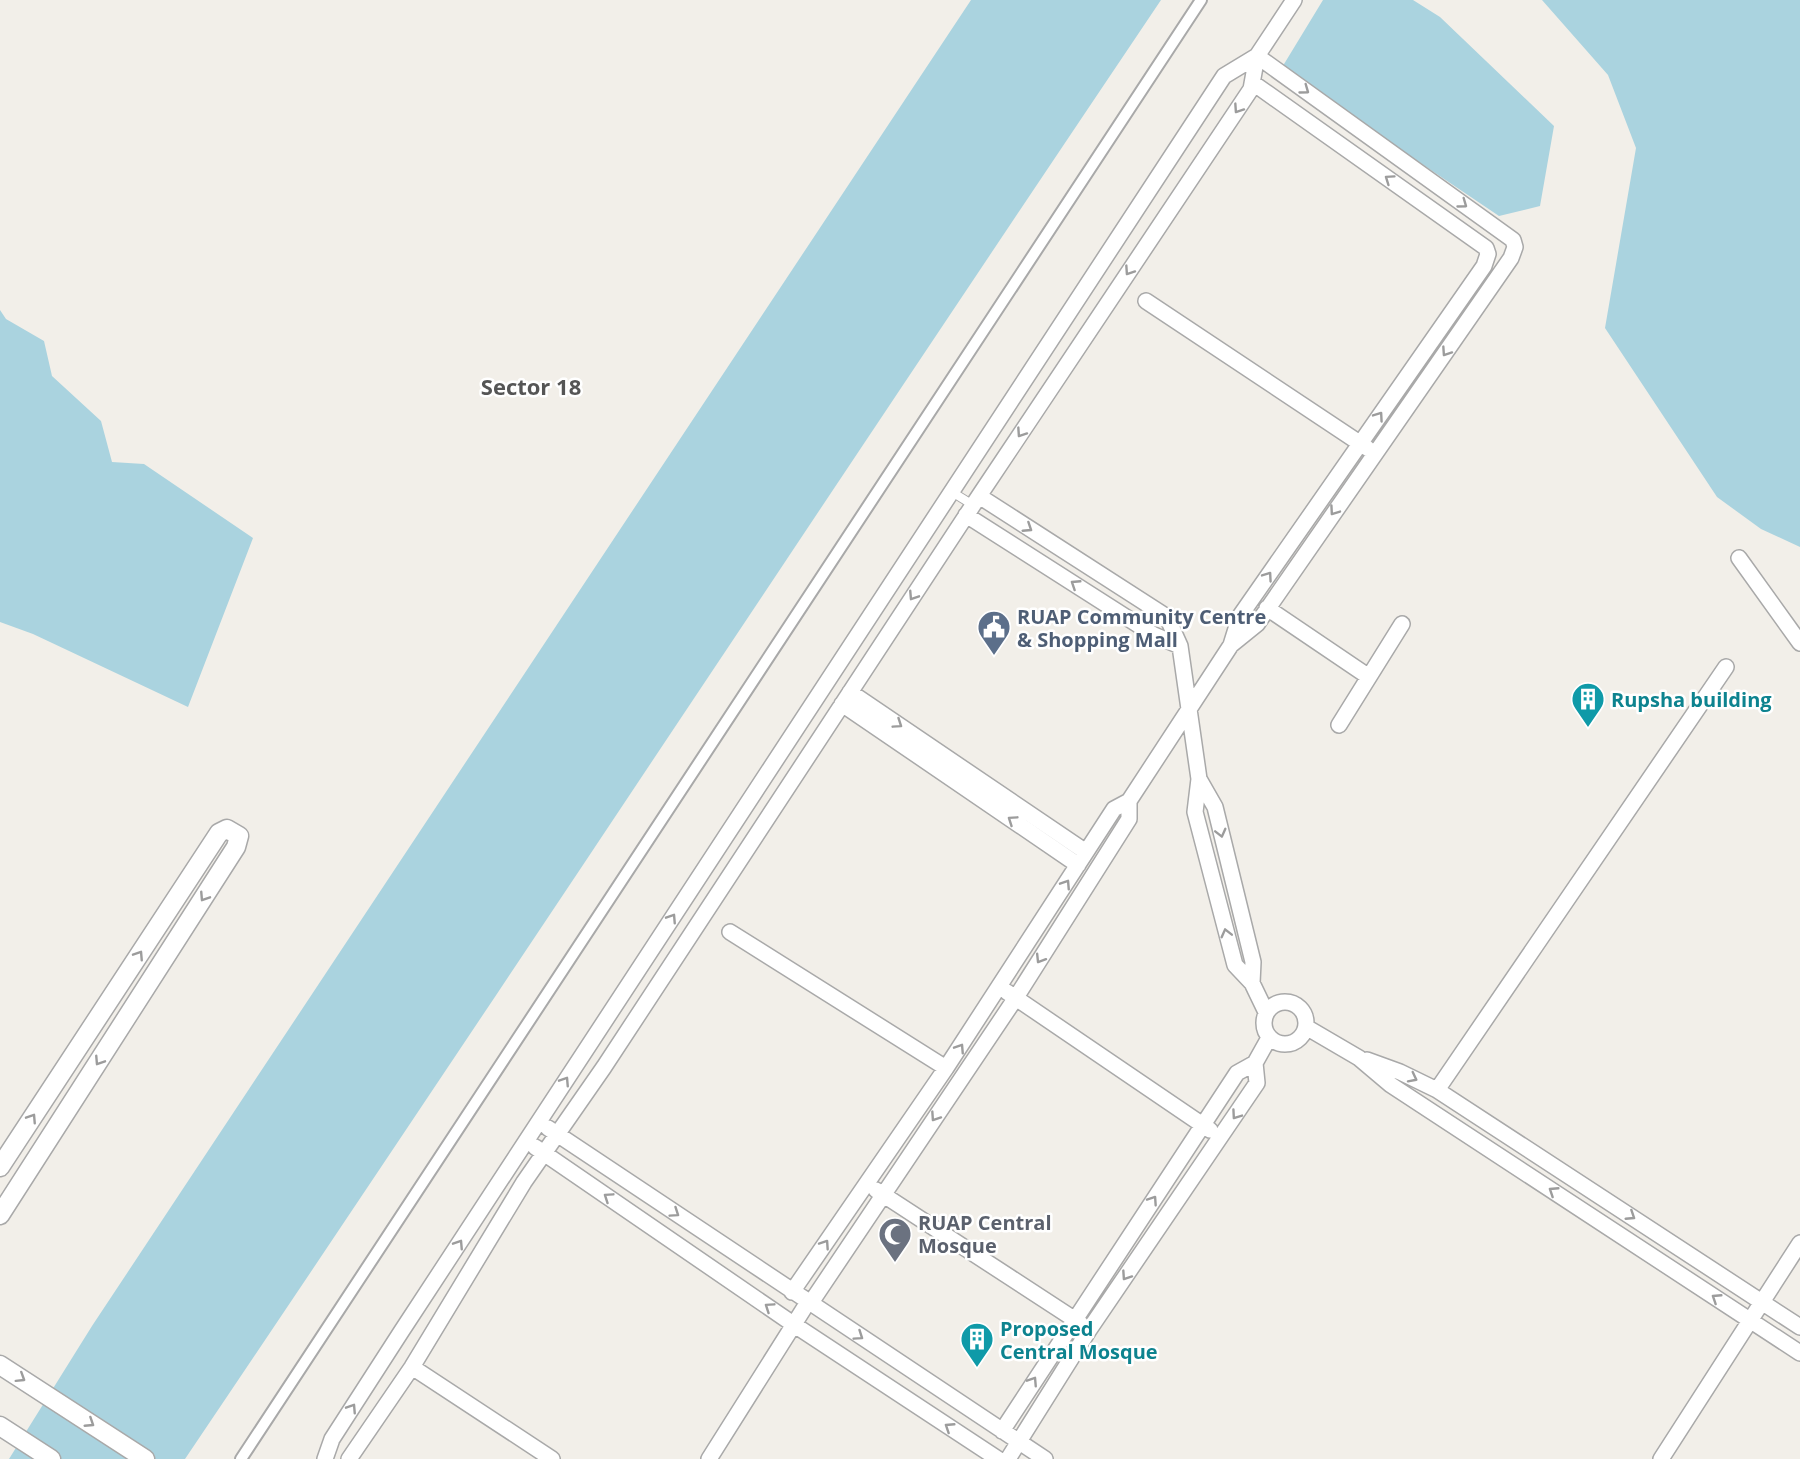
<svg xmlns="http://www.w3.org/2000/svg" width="1800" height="1459" viewBox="0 0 1800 1459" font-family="'Open Sans',sans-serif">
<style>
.water{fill:#aad3df}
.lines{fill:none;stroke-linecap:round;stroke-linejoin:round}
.service-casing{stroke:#a9a9a9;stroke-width:10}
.pedestrian-casing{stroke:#a9a9a9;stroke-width:14}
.minor-casing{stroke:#a9a9a9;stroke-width:18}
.tertiary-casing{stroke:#a9a9a9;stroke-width:21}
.service{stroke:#fff;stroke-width:8}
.pedestrian{stroke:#fff;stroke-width:10}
.minor{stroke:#fff;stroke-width:15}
.tertiary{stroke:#fff;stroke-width:18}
.oneway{stroke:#9c9c9c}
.labels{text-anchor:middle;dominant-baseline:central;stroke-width:5;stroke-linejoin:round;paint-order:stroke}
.service-label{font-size:20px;font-weight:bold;fill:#4e5e75;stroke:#fff;text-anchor:start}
.culture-label{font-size:20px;font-weight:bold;fill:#0d838f;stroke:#fff;text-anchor:start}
.worship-label{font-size:20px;font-weight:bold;fill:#5b616d;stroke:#fff;text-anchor:start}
.quarter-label{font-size:22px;font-weight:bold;fill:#555;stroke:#fff}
</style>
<rect width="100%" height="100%" fill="#f2efe9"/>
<path class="water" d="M 971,0 L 1161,0 C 834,486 512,974 185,1459 L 9,1459 L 92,1326 Z
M 1323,0 L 1413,0 L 1440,17 L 1554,126 L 1540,206 L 1499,216 L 1281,69 Z
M 1542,0 L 1800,0 L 1800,547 L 1761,529 L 1717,497 L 1605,328 L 1636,148 L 1608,75 Z
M 0,310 L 6,319 L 44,341 L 52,376 L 101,421 L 112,462 L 144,464 L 253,538 L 188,707 L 33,634 L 0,622 Z"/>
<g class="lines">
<defs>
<path id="service" d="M 952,492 L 973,505"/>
<path id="pedestrian" d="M 241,1459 L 1201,0"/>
<path id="minor" d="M 1146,301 L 1367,448
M 979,496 L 1167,617 L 1180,646 L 1199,779 L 1195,812 L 1235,965 L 1252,983 L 1266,1012
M 966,515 L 1154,635 L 1180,646
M 1739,558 L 1800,643
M 1267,608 L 1369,677
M 1231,645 L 1257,624 L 1511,258 L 1515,247 L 1513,240 L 1257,56
M 850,692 L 1086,852
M 842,704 L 1078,865
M 1339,725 L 1402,624
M 1199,779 L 1215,807 L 1253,962 L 1252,983
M 730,932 L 946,1068
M 1007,992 L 1210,1130
M1264 1023a21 21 0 1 1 42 0a21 21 0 1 1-42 0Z
M 1306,1027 L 1359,1058 L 1391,1085 L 1800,1353
M 1367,1060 L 1400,1072 L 1437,1090 L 1800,1327
M 1437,1090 L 1726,667
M 548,1128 L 1045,1459
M 535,1147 L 793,1324 L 998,1459
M 876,1190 L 1080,1323
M 792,1292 L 946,1068 L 1114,809 L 1129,801 L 1231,645 L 1240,616 L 1484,266 L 1488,254 L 1486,248 L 1253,83
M 810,1304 L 1015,999 L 1129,819 L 1129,801
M 412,1367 L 552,1459
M 1002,1431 L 1237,1073 L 1255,1063 L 1269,1038
M 325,1459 L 332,1439 L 401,1332 L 1224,76 L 1257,56
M 349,1459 L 412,1367 L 524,1182 L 604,1067 L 979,496 L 1251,89 L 1257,56 L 1294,0
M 709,1459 L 808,1302
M 1008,1459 L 1089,1330 L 1257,1083 L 1255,1063
M 1661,1459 L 1800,1243"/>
<path id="tertiary" d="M 0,1167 L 219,833 L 227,829 L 239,836 L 236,847 L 0,1215
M 0,1365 L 145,1459
M 0,1426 L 51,1459"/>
</defs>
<use href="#service" class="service-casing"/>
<use href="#pedestrian" class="pedestrian-casing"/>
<use href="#minor" class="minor-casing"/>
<use href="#tertiary" class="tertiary-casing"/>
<use href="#service" class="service"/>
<use href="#pedestrian" class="pedestrian"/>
<use href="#minor" class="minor"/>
<use href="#tertiary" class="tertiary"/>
</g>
<defs><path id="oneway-chevron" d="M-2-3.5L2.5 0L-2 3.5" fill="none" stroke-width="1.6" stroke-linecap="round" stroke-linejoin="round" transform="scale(1.5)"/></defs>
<g class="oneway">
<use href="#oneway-chevron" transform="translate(1305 90) rotate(36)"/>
<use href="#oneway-chevron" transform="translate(1238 109) rotate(124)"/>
<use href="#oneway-chevron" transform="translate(1389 179) rotate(-145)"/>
<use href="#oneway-chevron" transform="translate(1463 204) rotate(36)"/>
<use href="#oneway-chevron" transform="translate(1129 271) rotate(124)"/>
<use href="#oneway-chevron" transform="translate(1446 352) rotate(124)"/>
<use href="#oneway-chevron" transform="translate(1379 416) rotate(-55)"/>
<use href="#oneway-chevron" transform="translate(1021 433) rotate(124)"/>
<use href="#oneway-chevron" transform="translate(1334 511) rotate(125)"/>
<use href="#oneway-chevron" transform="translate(1028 528) rotate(33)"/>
<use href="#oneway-chevron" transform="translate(1268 576) rotate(-55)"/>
<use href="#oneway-chevron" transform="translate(1075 584) rotate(-147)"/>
<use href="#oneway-chevron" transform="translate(913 596) rotate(123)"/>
<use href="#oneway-chevron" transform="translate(898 724) rotate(34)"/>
<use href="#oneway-chevron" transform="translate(1012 820) rotate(-146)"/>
<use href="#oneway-chevron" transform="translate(1221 833) rotate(76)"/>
<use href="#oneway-chevron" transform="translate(1066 884) rotate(-57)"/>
<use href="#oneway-chevron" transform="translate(204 897) rotate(123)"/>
<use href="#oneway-chevron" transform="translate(672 918) rotate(-57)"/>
<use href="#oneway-chevron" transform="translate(1226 933) rotate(-104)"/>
<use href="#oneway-chevron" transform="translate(139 955) rotate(-57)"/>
<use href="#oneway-chevron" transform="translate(1040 959) rotate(122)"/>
<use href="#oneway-chevron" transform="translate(960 1048) rotate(-57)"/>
<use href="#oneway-chevron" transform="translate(99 1061) rotate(123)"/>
<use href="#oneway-chevron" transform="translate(1413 1078) rotate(27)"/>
<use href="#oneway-chevron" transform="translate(565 1081) rotate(-57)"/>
<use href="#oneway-chevron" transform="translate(1236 1115) rotate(125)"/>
<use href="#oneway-chevron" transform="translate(935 1117) rotate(124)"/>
<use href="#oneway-chevron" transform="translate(32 1118) rotate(-57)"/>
<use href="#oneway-chevron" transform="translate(1553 1191) rotate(-147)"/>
<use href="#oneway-chevron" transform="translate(608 1197) rotate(-146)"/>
<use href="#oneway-chevron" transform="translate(1153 1200) rotate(-56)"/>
<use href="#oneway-chevron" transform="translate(675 1213) rotate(34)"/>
<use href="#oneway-chevron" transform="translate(1631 1216) rotate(33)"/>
<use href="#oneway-chevron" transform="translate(459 1244) rotate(-57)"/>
<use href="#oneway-chevron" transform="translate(825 1244) rotate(-56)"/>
<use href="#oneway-chevron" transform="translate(1126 1276) rotate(124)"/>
<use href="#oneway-chevron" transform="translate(1716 1298) rotate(-147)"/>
<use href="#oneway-chevron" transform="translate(769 1307) rotate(-146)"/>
<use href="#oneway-chevron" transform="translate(859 1336) rotate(34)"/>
<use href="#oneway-chevron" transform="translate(21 1378) rotate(32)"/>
<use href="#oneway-chevron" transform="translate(1033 1381) rotate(-57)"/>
<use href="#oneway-chevron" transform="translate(352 1408) rotate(-57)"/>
<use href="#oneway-chevron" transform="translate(90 1423) rotate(33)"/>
<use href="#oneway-chevron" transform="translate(949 1427) rotate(-147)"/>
</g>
<defs>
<symbol id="civic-pin" viewBox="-11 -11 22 30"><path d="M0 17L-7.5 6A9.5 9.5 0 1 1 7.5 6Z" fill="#5c6f8a" stroke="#fff"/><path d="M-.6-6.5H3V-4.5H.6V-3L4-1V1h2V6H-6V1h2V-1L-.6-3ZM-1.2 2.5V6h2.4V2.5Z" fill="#fff"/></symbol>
<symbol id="building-pin" viewBox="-11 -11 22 30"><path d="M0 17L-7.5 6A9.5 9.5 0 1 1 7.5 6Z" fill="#0f9aa8" stroke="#fff"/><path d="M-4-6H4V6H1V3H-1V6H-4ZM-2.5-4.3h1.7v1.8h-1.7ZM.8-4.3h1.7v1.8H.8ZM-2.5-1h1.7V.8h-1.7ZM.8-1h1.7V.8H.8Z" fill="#fff"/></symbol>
<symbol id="mosque-pin" viewBox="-11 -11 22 30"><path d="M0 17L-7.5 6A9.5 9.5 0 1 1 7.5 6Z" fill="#6b7280" stroke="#fff"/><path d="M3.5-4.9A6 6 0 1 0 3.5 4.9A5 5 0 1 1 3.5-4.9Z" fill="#fff"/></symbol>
</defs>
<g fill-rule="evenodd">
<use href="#civic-pin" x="975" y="608" width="38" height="52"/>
<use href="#building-pin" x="1569" y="680" width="38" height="52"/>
<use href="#mosque-pin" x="876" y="1215" width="38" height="52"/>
<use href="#building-pin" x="958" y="1320" width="38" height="52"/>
</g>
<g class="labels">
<g class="service-label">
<text x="1017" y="616">RUAP Community Centre<tspan x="1017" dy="23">&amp; Shopping Mall</tspan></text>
</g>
<g class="culture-label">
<text x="1611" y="699">Rupsha building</text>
<text x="1000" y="1328">Proposed<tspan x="1000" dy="23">Central Mosque</tspan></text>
</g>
<g class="worship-label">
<text x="918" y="1222">RUAP Central<tspan x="918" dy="23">Mosque</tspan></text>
</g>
<g class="quarter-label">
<text x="531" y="386">Sector 18</text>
</g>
</g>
</svg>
